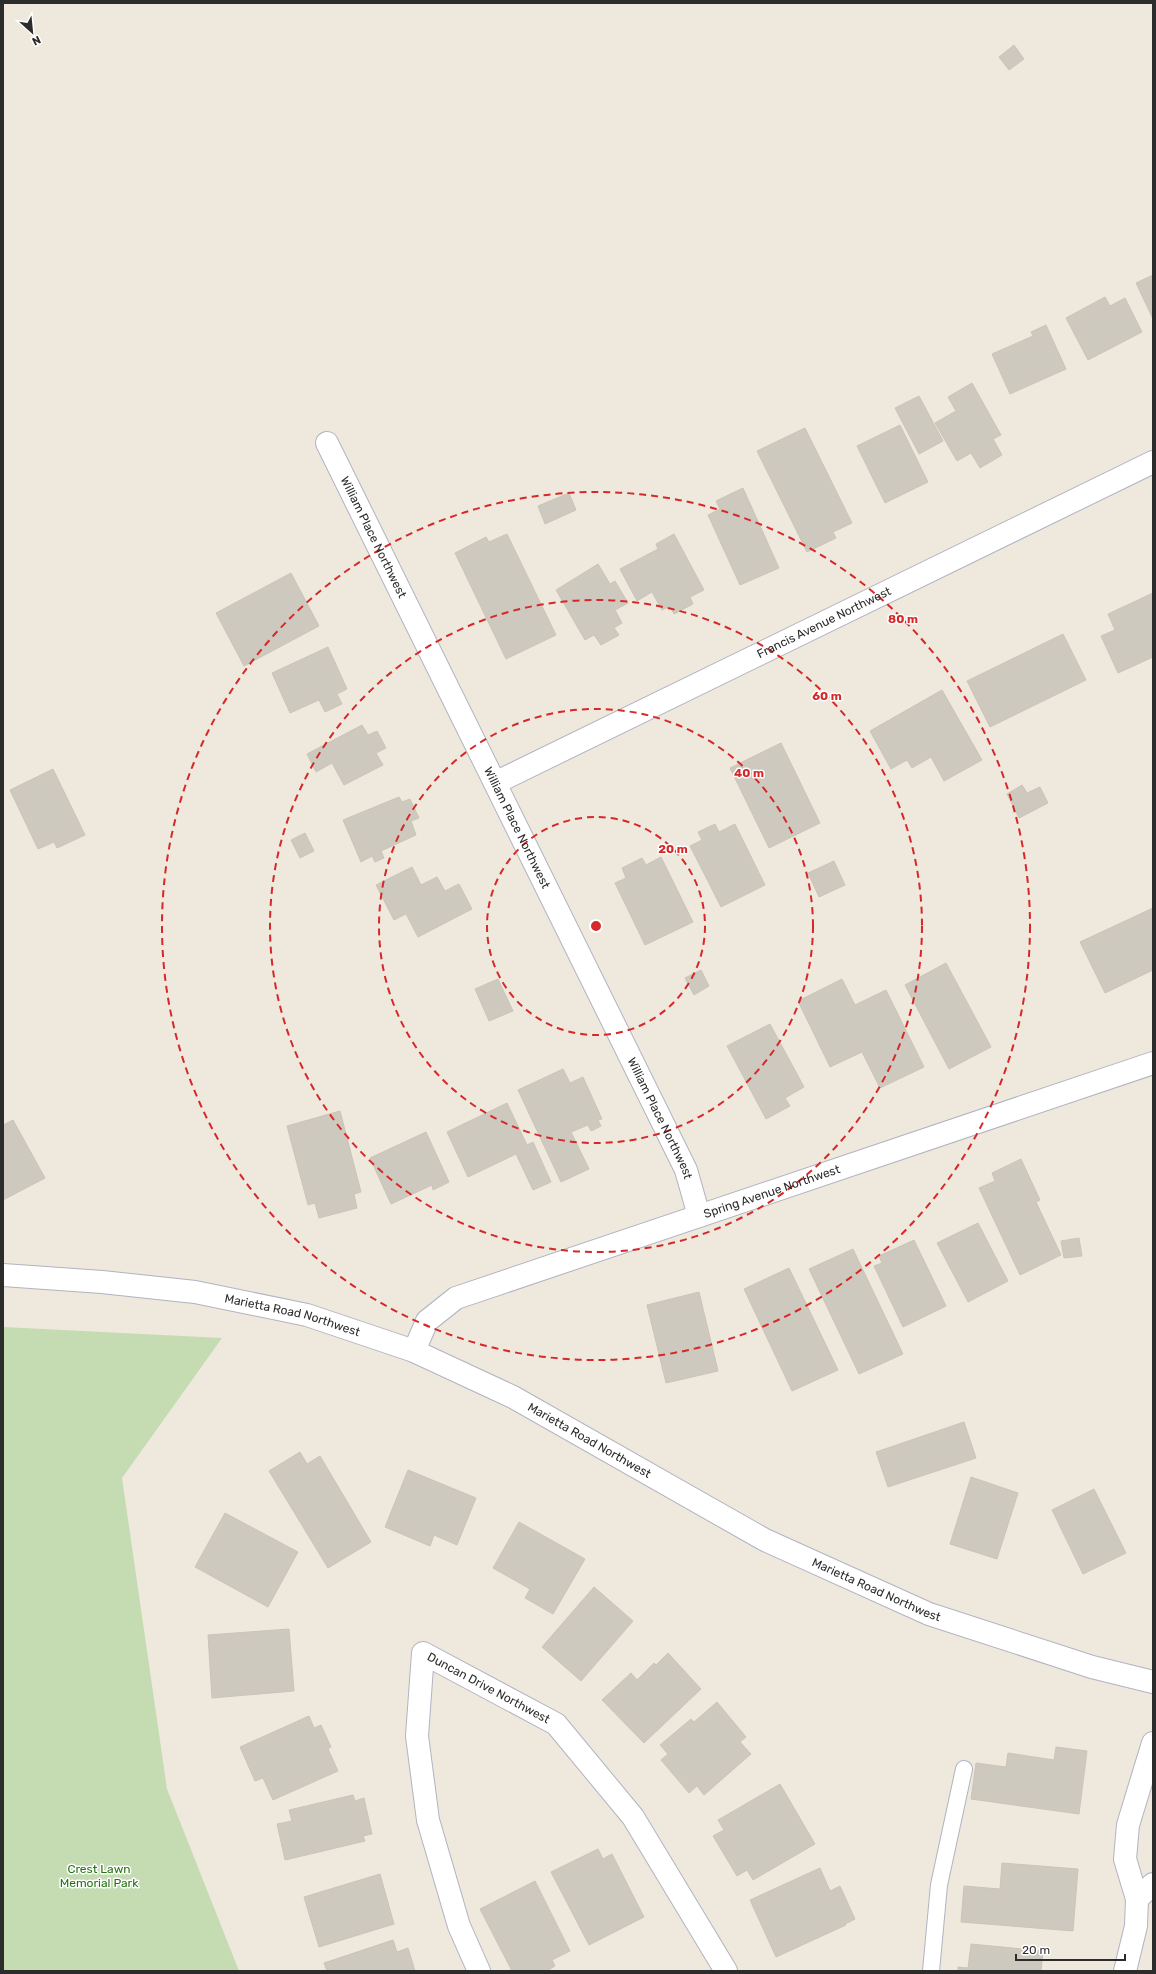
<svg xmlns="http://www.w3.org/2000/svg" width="1156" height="1974" viewBox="0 0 1156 1974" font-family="Rubik,sans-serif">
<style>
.cemetery{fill:#c5dbb2}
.building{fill:#cec9be;stroke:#cbc4b6}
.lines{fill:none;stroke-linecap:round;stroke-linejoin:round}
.service-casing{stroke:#b1b3c1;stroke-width:18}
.minor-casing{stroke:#b1b3c1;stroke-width:24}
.secondary-casing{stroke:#b1b3c1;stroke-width:24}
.service{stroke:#fff;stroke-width:16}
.minor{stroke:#fff;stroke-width:22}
.secondary{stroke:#fff;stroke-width:22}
.ring{fill:none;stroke:#d62828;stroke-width:2;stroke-dasharray:7 5}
.labels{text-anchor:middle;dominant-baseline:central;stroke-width:3;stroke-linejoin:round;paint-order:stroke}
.street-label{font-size:12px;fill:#2c2c2c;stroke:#fff}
.park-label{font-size:12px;fill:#247213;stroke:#fff}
.centre{fill:#d62828;stroke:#fff;stroke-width:2}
.ring-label{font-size:12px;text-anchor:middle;font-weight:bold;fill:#d62828;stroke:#fff;stroke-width:3;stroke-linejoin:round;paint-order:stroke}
</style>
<rect width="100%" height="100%" fill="#efe8dd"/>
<path class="cemetery" d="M 3,1327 L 222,1338 L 122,1478 L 167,1789 L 239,1971 L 3,1971 Z"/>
<path class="building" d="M 1014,45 L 1024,59 L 1009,70 L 999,57 Z
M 1153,275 L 1153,319 L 1136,283 Z
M 1105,297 L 1110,306 L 1125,298 L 1142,332 L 1088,360 L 1066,318 Z
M 1046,325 L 1066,369 L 1010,394 L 992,354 L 1033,336 L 1031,332 Z
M 972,383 L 1001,435 L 993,439 L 1002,455 L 980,468 L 971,453 L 957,461 L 935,423 L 956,411 L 948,397 Z
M 919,396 L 943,441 L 919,454 L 895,408 Z
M 900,425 L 928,482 L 885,503 L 857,446 Z
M 805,428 L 852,523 L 833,532 L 836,538 L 807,552 L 757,451 Z
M 743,488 L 779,568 L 740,585 L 708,515 L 720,509 L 716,501 Z
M 569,493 L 576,510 L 545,524 L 538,506 Z
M 507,534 L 556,635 L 506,659 L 455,553 L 486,537 L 489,542 Z
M 674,534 L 704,590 L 690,597 L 693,604 L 674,614 L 670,606 L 662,610 L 652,592 L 637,601 L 620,569 L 658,549 L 656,544 Z
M 598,564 L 610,584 L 615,581 L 628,603 L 615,610 L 622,623 L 614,628 L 619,635 L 601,645 L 594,635 L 585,640 L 556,590 Z
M 291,573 L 319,626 L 244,666 L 216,613 Z
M 1153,593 L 1153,657 L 1118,673 L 1101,636 L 1115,630 L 1108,614 Z
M 1063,634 L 1086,680 L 990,727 L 967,681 Z
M 328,647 L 347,689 L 337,694 L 342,704 L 325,712 L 319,700 L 290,713 L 272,673 Z
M 942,690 L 982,760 L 944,781 L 931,757 L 912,768 L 907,760 L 891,769 L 870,731 Z
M 362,725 L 368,735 L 377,731 L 386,748 L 376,753 L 383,765 L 344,785 L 332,763 L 316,772 L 307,754 Z
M 781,743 L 820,823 L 769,848 L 730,768 Z
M 53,769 L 85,835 L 57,848 L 54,842 L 38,849 L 10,790 Z
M 1022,785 L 1027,793 L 1040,787 L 1048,803 L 1019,818 L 1007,794 Z
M 399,797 L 402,802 L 410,799 L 419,818 L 411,821 L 416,835 L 381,851 L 384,858 L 375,862 L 372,856 L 361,862 L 343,820 Z
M 715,824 L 719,832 L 735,824 L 765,885 L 721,907 L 690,846 L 702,840 L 698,832 Z
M 305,833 L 314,851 L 300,858 L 291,840 Z
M 661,857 L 693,922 L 645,945 L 615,883 L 626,878 L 622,868 L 642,858 L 646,865 Z
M 834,861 L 845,885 L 819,897 L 808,873 Z
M 412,867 L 421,885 L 437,877 L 445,891 L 459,884 L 472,909 L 418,937 L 406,914 L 394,920 L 376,885 Z
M 1153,908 L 1153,970 L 1105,993 L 1080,942 Z
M 946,963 L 991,1047 L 949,1069 L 905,985 Z
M 701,970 L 709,986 L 694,995 L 685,978 Z
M 498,979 L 513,1011 L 489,1021 L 475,989 Z
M 842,979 L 855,1005 L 886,990 L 924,1067 L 880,1088 L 862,1052 L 830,1067 L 798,1001 Z
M 770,1024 L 804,1087 L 785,1098 L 790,1106 L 766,1119 L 727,1046 Z
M 563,1069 L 570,1083 L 583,1077 L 602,1119 L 598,1120 L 601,1126 L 591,1131 L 588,1125 L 571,1132 L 589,1169 L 561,1182 L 518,1090 Z
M 507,1103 L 527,1145 L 533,1142 L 551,1182 L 533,1190 L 516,1154 L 468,1177 L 447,1132 Z
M 340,1111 L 361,1192 L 354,1194 L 357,1208 L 319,1218 L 315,1203 L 308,1205 L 287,1126 Z
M 13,1120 L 45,1178 L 3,1200 L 3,1125 Z
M 426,1132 L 449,1182 L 433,1190 L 432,1185 L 391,1204 L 370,1158 Z
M 1021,1159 L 1040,1200 L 1036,1202 L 1061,1255 L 1020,1275 L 979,1188 L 995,1181 L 992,1173 Z
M 978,1223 L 1008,1281 L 968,1302 L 937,1243 Z
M 1079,1238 L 1082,1256 L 1064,1258 L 1061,1241 Z
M 914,1240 L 946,1306 L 903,1327 L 874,1266 L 882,1263 L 879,1256 Z
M 853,1249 L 903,1354 L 859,1374 L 809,1269 Z
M 789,1268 L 838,1370 L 792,1391 L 744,1289 Z
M 699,1292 L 718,1371 L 666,1383 L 647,1305 Z
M 964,1422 L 976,1458 L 888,1487 L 876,1452 Z
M 300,1452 L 307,1464 L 320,1456 L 371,1542 L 328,1568 L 269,1471 Z
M 408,1470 L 476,1498 L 457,1545 L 434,1535 L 430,1546 L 385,1527 Z
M 971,1477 L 1018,1493 L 997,1559 L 950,1544 Z
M 1094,1489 L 1126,1553 L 1083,1574 L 1052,1510 Z
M 225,1513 L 298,1552 L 268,1607 L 195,1567 Z
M 519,1522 L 585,1559 L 553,1614 L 525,1598 L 530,1589 L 493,1568 Z
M 594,1587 L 633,1621 L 581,1681 L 542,1647 Z
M 289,1629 L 294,1691 L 212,1698 L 208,1635 Z
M 668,1653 L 701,1689 L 644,1743 L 602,1700 L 631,1673 L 637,1680 L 654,1663 L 656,1665 Z
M 717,1702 L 746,1737 L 740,1742 L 751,1754 L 704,1795 L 697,1786 L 689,1793 L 661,1760 L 668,1754 L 660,1745 L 691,1719 L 694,1722 Z
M 309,1716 L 314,1728 L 321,1725 L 331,1747 L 328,1749 L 338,1771 L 273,1800 L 263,1778 L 255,1781 L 240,1747 Z
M 1056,1747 L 1087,1751 L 1079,1814 L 971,1799 L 976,1763 L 1006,1767 L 1008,1753 L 1054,1760 Z
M 780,1784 L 815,1844 L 753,1880 L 747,1870 L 737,1876 L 713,1836 L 724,1830 L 718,1820 Z
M 353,1795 L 355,1801 L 364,1798 L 372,1834 L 363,1836 L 365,1841 L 285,1860 L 277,1824 L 292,1821 L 289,1810 Z
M 598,1849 L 603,1859 L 612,1854 L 644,1917 L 589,1945 L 551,1872 Z
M 1002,1863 L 1078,1869 L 1073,1931 L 961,1922 L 964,1886 L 1000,1889 Z
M 820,1868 L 830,1891 L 840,1886 L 855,1919 L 845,1924 L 846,1925 L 776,1957 L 750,1900 Z
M 380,1874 L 394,1924 L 319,1947 L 304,1897 Z
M 535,1881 L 570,1951 L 552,1960 L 555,1966 L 547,1971 L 512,1971 L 480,1909 Z
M 393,1940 L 397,1952 L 408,1948 L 415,1971 L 327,1971 L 324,1963 Z
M 971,1944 L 1043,1951 L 1041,1971 L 958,1971 L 958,1967 L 968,1968 Z"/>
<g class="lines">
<defs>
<path id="service" d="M 931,1971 L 939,1885 L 964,1769"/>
<g id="minor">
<path id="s1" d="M 327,443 L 686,1170 L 699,1216"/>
<path id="s2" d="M 495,783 L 1153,462"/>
<path id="s3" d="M 414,1351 L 427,1321 L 456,1298 L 1153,1063"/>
<path d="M 1153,1743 L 1128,1825 L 1125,1859 L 1137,1899 L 1153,1884"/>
<path id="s4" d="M 479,1971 L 459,1926 L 428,1820 L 417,1736 L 423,1653 L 556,1724 L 633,1817 L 726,1971"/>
<path d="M 1125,1971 L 1136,1926 L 1137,1899"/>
</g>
<g id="secondary">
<path id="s5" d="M 3,1275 L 102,1282 L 195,1292 L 307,1315 L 414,1351 L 513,1397 L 765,1540 L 929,1614 L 1092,1667 L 1153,1682"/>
</g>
</defs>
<use href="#service" class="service-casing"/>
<use href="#minor" class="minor-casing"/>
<use href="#secondary" class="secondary-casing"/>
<use href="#service" class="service"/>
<use href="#minor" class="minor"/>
<use href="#secondary" class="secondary"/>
</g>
<g class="ring">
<circle cx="596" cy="926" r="109"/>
<circle cx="596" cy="926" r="217"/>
<circle cx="596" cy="926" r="326"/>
<circle cx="596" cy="926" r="434"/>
</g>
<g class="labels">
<g class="street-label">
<text stroke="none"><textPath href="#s1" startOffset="105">William Place Northwest</textPath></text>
<text stroke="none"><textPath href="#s2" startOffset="366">Francis Avenue Northwest</textPath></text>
<text stroke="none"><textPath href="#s1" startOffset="429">William Place Northwest</textPath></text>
<text stroke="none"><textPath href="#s1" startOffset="753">William Place Northwest</textPath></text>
<text stroke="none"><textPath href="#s3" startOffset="403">Spring Avenue Northwest</textPath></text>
<text stroke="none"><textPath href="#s5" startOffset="293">Marietta Road Northwest</textPath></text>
<text stroke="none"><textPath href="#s5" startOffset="617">Marietta Road Northwest</textPath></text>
<text stroke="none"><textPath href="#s5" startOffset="941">Marietta Road Northwest</textPath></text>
<text stroke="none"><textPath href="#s4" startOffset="402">Duncan Drive Northwest</textPath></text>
</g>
<g class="park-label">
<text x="99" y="1869">Crest Lawn<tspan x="99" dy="14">Memorial Park</tspan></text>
</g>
</g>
<circle cx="596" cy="926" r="6" class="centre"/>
<g class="ring-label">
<text x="903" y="623">80 m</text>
<text x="827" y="700">60 m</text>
<text x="749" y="777">40 m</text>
<text x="673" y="853">20 m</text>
</g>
<rect width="1156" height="1974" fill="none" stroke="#2c2c2c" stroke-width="8"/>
<g transform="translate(32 32) rotate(153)" stroke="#ffffff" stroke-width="3" paint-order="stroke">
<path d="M0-3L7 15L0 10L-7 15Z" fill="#2c2c2c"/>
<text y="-6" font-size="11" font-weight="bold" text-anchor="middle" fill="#2c2c2c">N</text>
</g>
<path d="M1016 1954v6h109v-6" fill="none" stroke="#2c2c2c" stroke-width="2"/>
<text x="1022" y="1954" font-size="12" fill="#2c2c2c" stroke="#ffffff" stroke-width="3" paint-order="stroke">20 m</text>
</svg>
